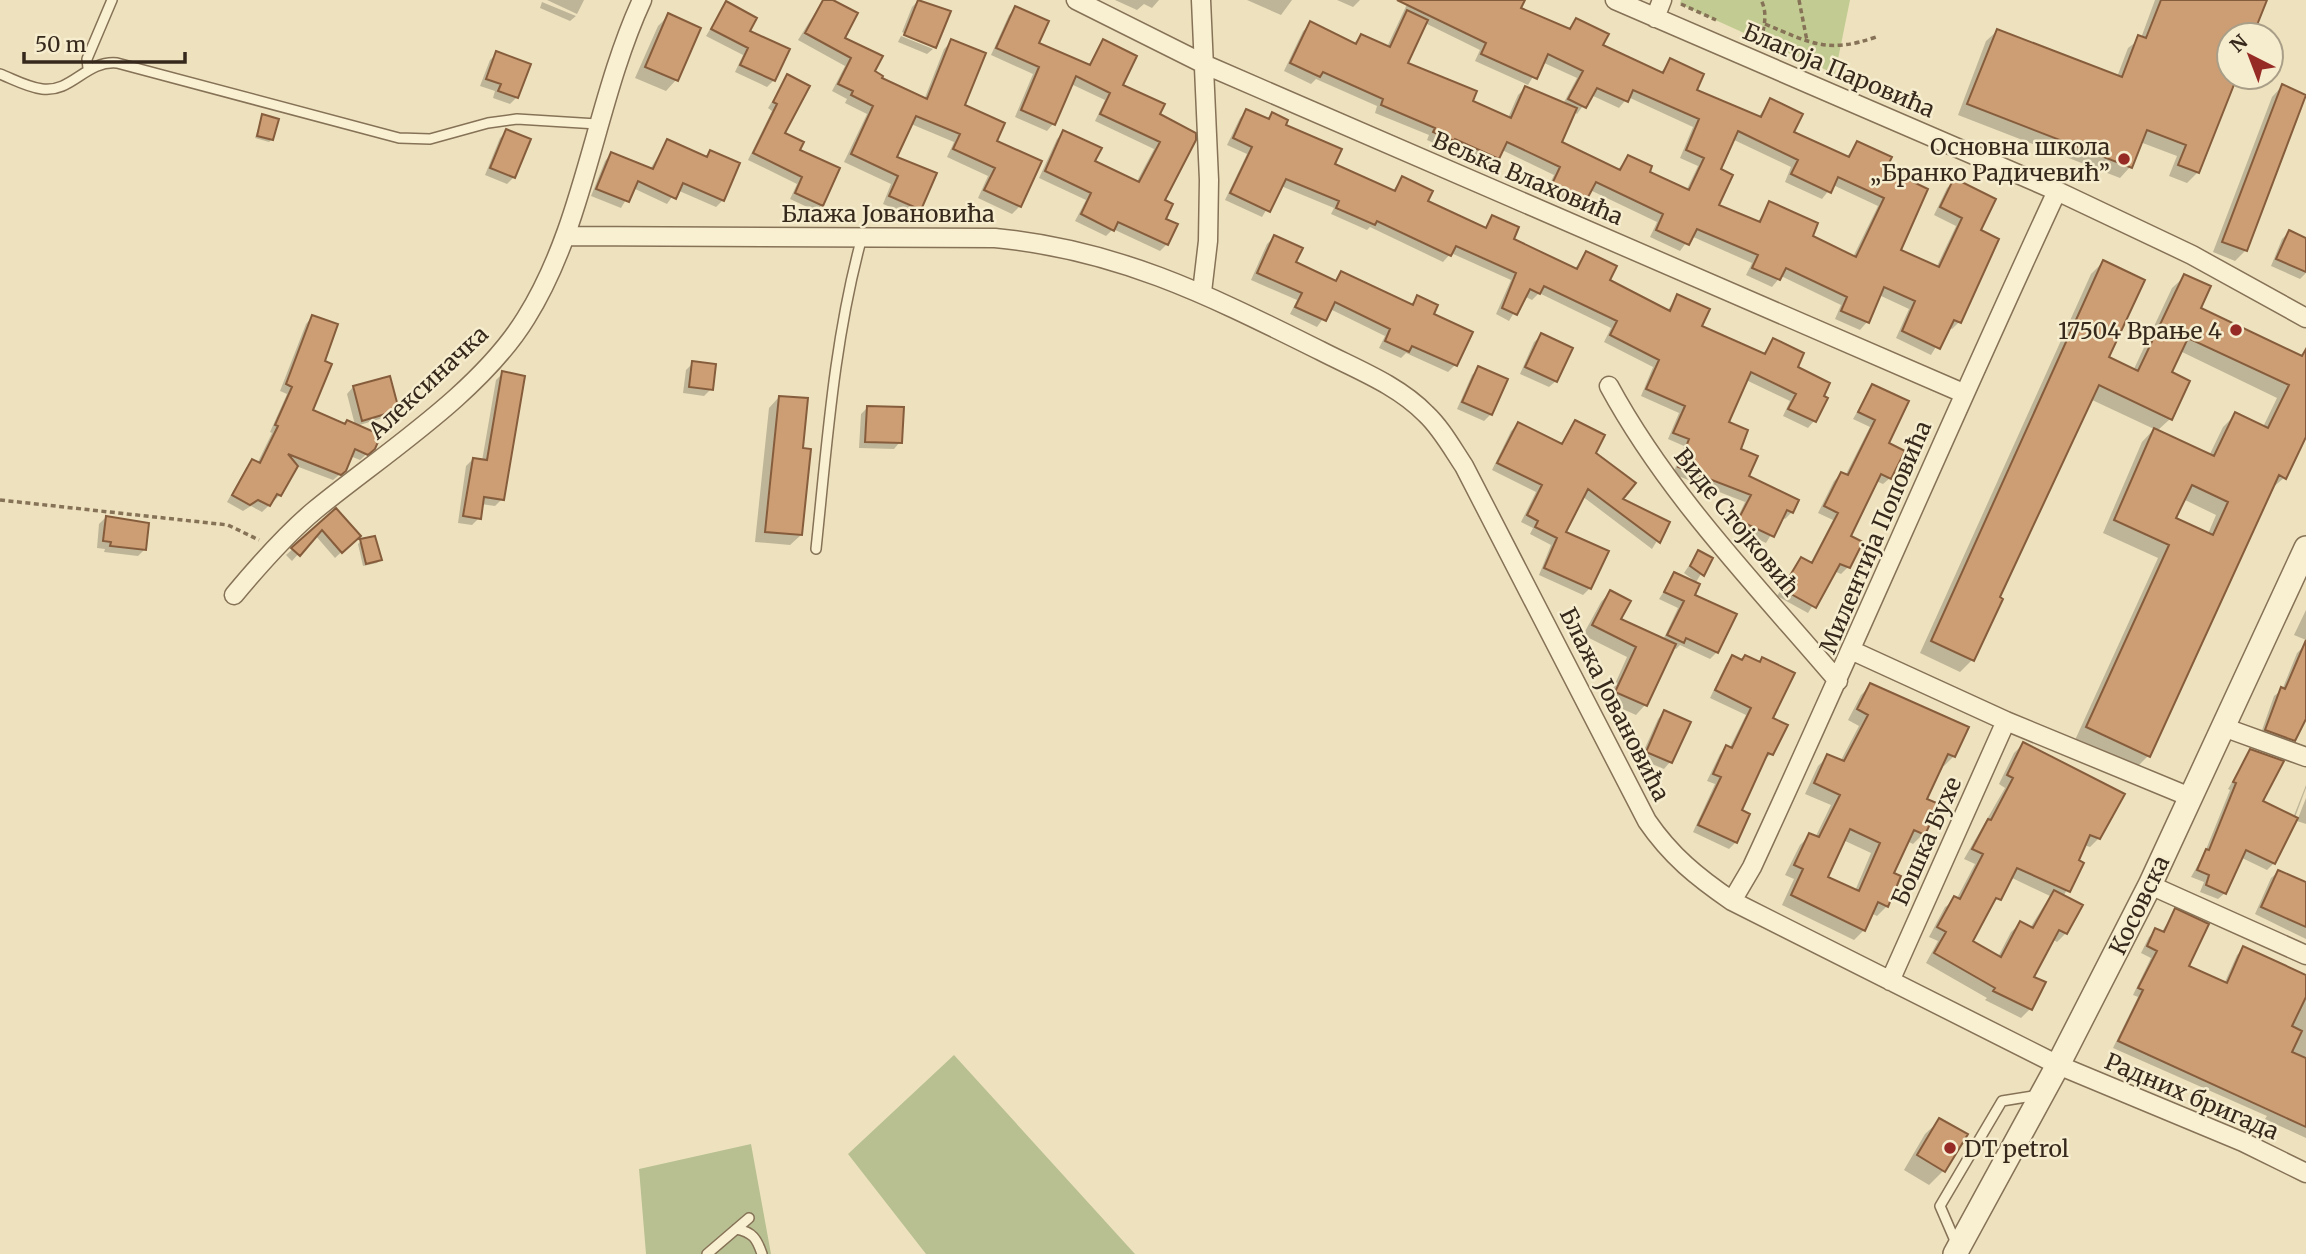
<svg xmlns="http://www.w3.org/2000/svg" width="2306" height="1254" viewBox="0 0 2306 1254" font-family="Merriweather,serif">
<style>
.green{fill:#c2cc92}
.cemetery{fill:#b8c092}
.shadow{fill:#0003;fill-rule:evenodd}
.building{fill:#cd9d73;stroke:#865d3c;stroke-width:2;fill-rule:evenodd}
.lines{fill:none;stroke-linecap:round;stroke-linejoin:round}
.service-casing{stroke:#867257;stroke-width:12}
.minor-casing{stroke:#867257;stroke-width:21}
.tertiary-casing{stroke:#867257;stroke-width:26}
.path{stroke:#867257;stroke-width:3.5;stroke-dasharray:5 3.5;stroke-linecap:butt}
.service{stroke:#f9efd1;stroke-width:9}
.minor{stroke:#f9efd1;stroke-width:18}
.tertiary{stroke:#f9efd1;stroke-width:23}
.poi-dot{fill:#962b26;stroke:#f6ecce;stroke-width:2.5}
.labels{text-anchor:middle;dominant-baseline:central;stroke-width:5;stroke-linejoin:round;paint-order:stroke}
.street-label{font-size:23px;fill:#36291c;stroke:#f6ecce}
.poi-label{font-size:23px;fill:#36291c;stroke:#f6ecce;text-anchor:end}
</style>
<rect width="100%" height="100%" fill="#eee2be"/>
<path class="green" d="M 1681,0 L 1850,0 L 1835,74 L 1680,4 Z"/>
<path class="cemetery" d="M 954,1055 L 1135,1254 L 926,1254 L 848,1154 Z
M 751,1144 L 771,1254 L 646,1254 L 639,1169 Z"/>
<path class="shadow" d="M 547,0 L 584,0 L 577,14 Z
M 823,0 L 830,0 L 842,38 L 879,79 L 924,100 L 944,49 L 952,41 L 963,106 L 994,142 L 1020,206 L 1012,214 L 978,198 L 988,176 L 947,157 L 954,142 L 911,124 L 895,158 L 919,209 L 912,216 L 883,204 L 891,184 L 844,162 L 867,114 L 845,103 L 847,99 L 832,91 L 845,66 L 798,40 Z
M 919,0 L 949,12 L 934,48 L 902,32 L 912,7 Z
M 1115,0 L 1159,0 L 1152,8 L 1144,4 L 1137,10 Z
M 1247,0 L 1292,0 L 1281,15 Z
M 1337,0 L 1360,0 L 1353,7 Z
M 1409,0 L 1523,0 L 1519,9 L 1567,30 L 1576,20 L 1601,46 L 1660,74 L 1670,60 L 1695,91 L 1758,118 L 1770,100 L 1792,133 L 1846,158 L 1857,143 L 1884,170 L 1899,251 L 1936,268 L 1956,226 L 1934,215 L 1947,188 L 1954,181 L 1979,231 L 1959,322 L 1952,329 L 1948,327 L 1931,355 L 1896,338 L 1909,309 L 1879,295 L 1867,322 L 1860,330 L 1835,319 L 1841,305 L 1781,276 L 1772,287 L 1746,275 L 1752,263 L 1691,236 L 1680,251 L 1650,237 L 1657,222 L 1590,190 L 1578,208 L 1546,191 L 1554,175 L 1502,150 L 1491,166 L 1445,148 L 1427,140 L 1429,135 L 1375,113 L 1377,106 L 1316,79 L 1311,84 L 1284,71 L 1303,31 L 1311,24 L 1353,44 L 1361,36 L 1387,47 ZM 1425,23 L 1480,50 L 1475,61 L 1528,85 L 1542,62 L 1577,78 L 1563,104 L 1525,88 L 1518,95 L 1508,118 L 1470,101 L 1405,64 ZM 1591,95 L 1619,108 L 1628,97 L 1693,127 L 1680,158 L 1698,166 L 1686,191 L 1647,173 L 1628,157 L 1617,171 L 1559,142 L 1574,112 L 1577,114 ZM 1732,139 L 1791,167 L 1785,182 L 1822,199 L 1833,185 L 1878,206 L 1853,257 L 1811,237 L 1770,203 L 1757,223 L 1717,205 L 1719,170 Z
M 2155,0 L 2265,0 L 2251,35 L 2229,35 L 2229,77 L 2235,77 L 2198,172 L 2187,183 L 2169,176 L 2177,156 L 2140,142 L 2130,167 L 2120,178 L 1958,115 L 1986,41 L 1997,31 L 2117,77 L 2128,48 L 2141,38 Z
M 542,2 L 576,16 L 570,21 L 540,8 Z
M 726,3 L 774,80 L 767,87 L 735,72 L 743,55 L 706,36 Z
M 1016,8 L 1036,44 L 1088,66 L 1103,41 L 1121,86 L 1157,115 L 1194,134 L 1162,201 L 1167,244 L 1160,251 L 1113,229 L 1106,236 L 1075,221 L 1086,200 L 1039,178 L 1057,139 L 1064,132 L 1093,162 L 1136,183 L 1154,149 L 1095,121 L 1105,100 L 1071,84 L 1053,124 L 1047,131 L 1015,117 L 1033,74 L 991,55 L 1009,15 Z
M 668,16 L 676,80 L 666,91 L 635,78 L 658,26 Z
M 901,36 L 933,49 L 927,54 L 898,42 Z
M 497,53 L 517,97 L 510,104 L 493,98 L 495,91 L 480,86 L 490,60 Z
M 788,76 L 783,133 L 798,151 L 822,205 L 816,211 L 790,199 L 797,184 L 748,160 L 772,111 L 768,108 Z
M 2282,86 L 2246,250 L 2235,261 L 2213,252 L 2272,97 Z
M 1247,111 L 1267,120 L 1272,114 L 1333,165 L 1392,192 L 1402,178 L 1426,202 L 1484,229 L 1493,217 L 1512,240 L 1574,270 L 1586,253 L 1608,281 L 1667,311 L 1678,296 L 1699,327 L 1763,354 L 1773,340 L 1826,398 L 1814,421 L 1808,428 L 1783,416 L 1790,401 L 1746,380 L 1726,423 L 1747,477 L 1792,512 L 1785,519 L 1782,517 L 1766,543 L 1733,527 L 1745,502 L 1673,474 L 1684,446 L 1668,439 L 1679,413 L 1641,396 L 1653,367 L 1604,342 L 1611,328 L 1539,293 L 1532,300 L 1524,296 L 1509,321 L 1496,314 L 1511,280 L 1451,253 L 1443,262 L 1370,227 L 1367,230 L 1331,214 L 1334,208 L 1281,186 L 1262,217 L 1225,200 L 1247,154 L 1227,145 L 1240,118 Z
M 262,116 L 272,139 L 269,142 L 255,138 Z
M 507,131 L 514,177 L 507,184 L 485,175 L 500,138 Z
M 668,141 L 705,158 L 710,153 L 723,200 L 716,207 L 677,190 L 667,204 L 633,188 L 621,208 L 591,196 L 605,161 L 611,154 L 650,169 Z
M 2289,232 L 2306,240 L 2306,273 L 2300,279 L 2271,266 L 2282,239 Z
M 1274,237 L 1294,263 L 1334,282 L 1341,273 L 1411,304 L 1417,297 L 1432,315 L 1470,333 L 1455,365 L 1448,372 L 1406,353 L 1401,358 L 1379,348 L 1385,336 L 1330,309 L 1317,327 L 1290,314 L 1297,300 L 1251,280 L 1267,244 Z
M 2103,262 L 2106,358 L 2133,371 L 2172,288 L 2185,276 L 2199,309 L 2306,360 L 2306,433 L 2285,477 L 2271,489 L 2148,756 L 2136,768 L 2075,740 L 2158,558 L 2103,533 L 2142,442 L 2154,429 L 2090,399 L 1997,598 L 1972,660 L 1960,672 L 1920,653 L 2091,274 ZM 2180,351 L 2277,398 L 2263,427 L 2236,414 L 2223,427 L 2209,456 L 2157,431 L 2170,419 L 2170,373 ZM 2183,499 L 2216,515 L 2208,534 L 2174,519 Z
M 312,317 L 323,362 L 311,411 L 343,426 L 355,425 L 347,394 L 353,387 L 397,410 L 390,416 L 356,426 L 373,448 L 360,460 L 350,456 L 345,470 L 333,480 L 296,466 L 280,495 L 262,512 L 251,506 L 243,511 L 227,502 L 246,468 L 253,462 L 257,464 L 272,433 L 270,432 L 287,394 L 280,391 L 306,324 Z
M 1541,336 L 1556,381 L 1549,387 L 1520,374 L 1534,342 Z
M 693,363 L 711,389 L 704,396 L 683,393 L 686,370 Z
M 1479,368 L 1491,414 L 1484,421 L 1457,409 L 1472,375 Z
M 503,373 L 502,499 L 495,506 L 481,504 L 479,518 L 472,525 L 458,523 L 466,466 L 473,459 L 482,461 L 496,380 Z
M 1872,386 L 1886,444 L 1890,478 L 1883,484 L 1876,481 L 1849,537 L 1861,543 L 1848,567 L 1841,574 L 1834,571 L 1808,613 L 1777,596 L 1801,559 L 1810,564 L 1833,520 L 1818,513 L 1834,481 L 1841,474 L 1845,476 L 1870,427 L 1853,419 Z
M 779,397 L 801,450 L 801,535 L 790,545 L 755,542 L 769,408 Z
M 868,407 L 900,442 L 894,449 L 859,448 L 861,414 Z
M 1575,422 L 1621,500 L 1668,523 L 1652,549 L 1582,496 L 1564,533 L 1590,588 L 1583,595 L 1539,575 L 1551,545 L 1530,534 L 1533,528 L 1521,522 L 1536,492 L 1492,470 L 1511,431 L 1518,424 L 1560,445 Z
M 336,510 L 352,542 L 335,558 L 315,535 L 292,561 L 286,555 Z
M 106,517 L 145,549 L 138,556 L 104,552 L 105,549 L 97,548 L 99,524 Z
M 361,541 L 380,560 L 377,563 L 363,566 L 358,544 Z
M 1698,552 L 1711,558 L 1696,582 L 1684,573 Z
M 1675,574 L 1693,595 L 1717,652 L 1710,659 L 1680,645 L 1676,649 L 1672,647 L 1645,705 L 1636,715 L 1607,702 L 1627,657 L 1583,635 L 1601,602 L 1610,592 L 1619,620 L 1663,640 L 1678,608 L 1659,599 Z
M 2306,610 L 2306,640 L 2294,635 Z
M 2304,646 L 2306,715 L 2289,742 L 2261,733 L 2274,696 L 2282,690 L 2297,653 Z
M 1732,657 L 1758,663 L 1762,660 L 1771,719 L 1785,726 L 1771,754 L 1763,760 L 1739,811 L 1736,842 L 1729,849 L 1693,832 L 1715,784 L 1707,781 L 1720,754 L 1726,748 L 1729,749 L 1746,715 L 1710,698 L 1726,664 Z
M 1871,685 L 1954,756 L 1944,766 L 1941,765 L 1925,799 L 1923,834 L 1913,844 L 1907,841 L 1892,874 L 1887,906 L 1877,916 L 1871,913 L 1864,930 L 1854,940 L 1782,905 L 1794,879 L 1785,875 L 1800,845 L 1810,835 L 1815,838 L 1831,805 L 1805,794 L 1818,766 L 1828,756 L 1840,762 L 1859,726 L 1848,720 L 1861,695 ZM 1843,840 L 1871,853 L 1855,891 L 1825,878 Z
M 1664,712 L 1688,723 L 1670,762 L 1664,769 L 1640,759 L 1658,719 Z
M 2023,744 L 2099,838 L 2090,847 L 2084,845 L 2076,861 L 2081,863 L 2063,897 L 2066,933 L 2057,942 L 2052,939 L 2032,977 L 2030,1009 L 2021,1018 L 1985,1000 L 1987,998 L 1926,963 L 1938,941 L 1929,937 L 1945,907 L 1956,900 L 1975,864 L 1964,859 L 2005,788 L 1999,784 L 2014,753 ZM 2010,877 L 2050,896 L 2030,928 L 2021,923 L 2011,932 L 1998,957 L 1970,942 Z
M 2250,752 L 2261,802 L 2293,818 L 2306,785 L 2306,788 L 2294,820 L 2274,863 L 2267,870 L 2240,857 L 2225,893 L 2218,899 L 2200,892 L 2204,882 L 2191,877 L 2205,852 L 2230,790 L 2228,789 Z
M 2306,798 L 2306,824 L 2297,821 Z
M 2278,872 L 2306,884 L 2306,939 L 2255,914 L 2271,878 Z
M 2175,911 L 2187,967 L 2224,984 L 2237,955 L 2244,948 L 2306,977 L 2306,1138 L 2265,1119 L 2267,1116 L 2113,1048 L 2138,997 L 2133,995 L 2151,958 L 2141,953 L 2149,937 L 2156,930 L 2161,933 Z
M 1940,1120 L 1943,1171 L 1929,1185 L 1904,1170 L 1925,1134 Z"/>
<path class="building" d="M 823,0 L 833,0 L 858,13 L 845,38 L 883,56 L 875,71 L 883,76 L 882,78 L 927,99 L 951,39 L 986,53 L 965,105 L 1005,123 L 997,141 L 1042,161 L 1021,207 L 984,190 L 995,168 L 953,149 L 960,134 L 916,116 L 897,157 L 937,173 L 921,210 L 889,196 L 898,176 L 851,154 L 873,106 L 851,95 L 853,91 L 838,84 L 851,58 L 805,33 Z
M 918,0 L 951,11 L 936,48 L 904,35 Z
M 1397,0 L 1525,0 L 1521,8 L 1570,29 L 1576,18 L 1609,34 L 1603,45 L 1663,73 L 1670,58 L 1704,74 L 1697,90 L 1761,117 L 1770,98 L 1803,114 L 1794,132 L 1849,157 L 1857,141 L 1892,157 L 1886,169 L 1928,189 L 1901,250 L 1939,267 L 1962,218 L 1940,207 L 1954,178 L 1996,199 L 1981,230 L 1999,239 L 1961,323 L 1954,320 L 1940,349 L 1902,331 L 1915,301 L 1884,287 L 1869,323 L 1841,311 L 1847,297 L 1786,268 L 1780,280 L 1752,268 L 1758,255 L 1697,229 L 1689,245 L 1656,230 L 1663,214 L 1596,182 L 1586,201 L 1552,184 L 1560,167 L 1507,142 L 1499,159 L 1455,139 L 1454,141 L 1433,132 L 1435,128 L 1381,105 L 1383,99 L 1323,72 L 1320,77 L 1290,63 L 1310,21 L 1356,44 L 1361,34 L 1390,47 L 1407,10 L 1428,20 L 1408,63 L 1477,91 L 1473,101 L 1511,118 L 1525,86 L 1577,108 L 1562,142 L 1620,170 L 1628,155 L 1652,166 L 1650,172 L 1689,190 L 1704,158 L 1686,150 L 1699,119 L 1633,90 L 1628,102 L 1597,88 L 1586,108 L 1568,99 L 1583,71 L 1548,54 L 1537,79 L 1481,54 L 1486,43 ZM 1738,131 L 1798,160 L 1791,174 L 1831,193 L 1838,177 L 1884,198 L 1856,257 L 1813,236 L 1818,223 L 1769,201 L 1760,222 L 1719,205 L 1733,175 L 1721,169 Z
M 2161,0 L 2267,0 L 2253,35 L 2229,35 L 2229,77 L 2237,77 L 2199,173 L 2178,165 L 2186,145 L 2147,130 L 2132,168 L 1967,104 L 1997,29 L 2122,77 L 2138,35 L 2146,38 Z
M 726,1 L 757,18 L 750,31 L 790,49 L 775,81 L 740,65 L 748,48 L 711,29 Z
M 1015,6 L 1049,21 L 1039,43 L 1090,65 L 1103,39 L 1137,56 L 1123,85 L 1165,104 L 1160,114 L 1196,133 L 1196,140 L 1165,200 L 1173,204 L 1166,219 L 1178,224 L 1168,245 L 1118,222 L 1114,231 L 1081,214 L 1091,193 L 1045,171 L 1063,130 L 1102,148 L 1095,161 L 1139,182 L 1160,142 L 1100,114 L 1110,93 L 1076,76 L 1055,125 L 1021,110 L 1039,67 L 996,48 Z
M 668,13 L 701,28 L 678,81 L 645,67 Z
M 496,51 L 531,64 L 518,98 L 498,91 L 501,84 L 486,79 Z
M 787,74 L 810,86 L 785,133 L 804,142 L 800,150 L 840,168 L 823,206 L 795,193 L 802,177 L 753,153 L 777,104 L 773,102 Z
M 2282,84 L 2306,95 L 2247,251 L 2222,242 Z
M 1246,109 L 1269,119 L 1272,112 L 1288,120 L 1286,125 L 1342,149 L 1335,164 L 1395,191 L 1402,176 L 1433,191 L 1428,201 L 1486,228 L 1492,215 L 1519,227 L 1514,239 L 1577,269 L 1586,251 L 1617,266 L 1610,280 L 1670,311 L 1677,294 L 1710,309 L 1702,326 L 1765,354 L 1773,338 L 1804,353 L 1798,367 L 1830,383 L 1824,396 L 1828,398 L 1816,422 L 1788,409 L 1796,394 L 1751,372 L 1729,422 L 1748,430 L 1741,449 L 1758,456 L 1749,476 L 1799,500 L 1793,513 L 1787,510 L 1774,537 L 1738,520 L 1751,495 L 1678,467 L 1689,439 L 1673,433 L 1685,406 L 1646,389 L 1659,360 L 1610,335 L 1617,321 L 1544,286 L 1540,294 L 1530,289 L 1517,315 L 1502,308 L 1516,273 L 1456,246 L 1451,256 L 1377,221 L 1375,225 L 1336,208 L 1339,201 L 1286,179 L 1270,212 L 1230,193 L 1252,147 L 1233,138 Z
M 262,114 L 279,119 L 273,140 L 257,136 Z
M 506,129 L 531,139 L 515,178 L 490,168 Z
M 667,139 L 707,157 L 710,150 L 740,163 L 724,201 L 683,183 L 676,199 L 638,181 L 629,202 L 596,189 L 611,152 L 653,169 Z
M 2289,230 L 2306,238 L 2306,272 L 2276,259 Z
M 1274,235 L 1303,248 L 1296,262 L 1336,281 L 1341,271 L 1413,305 L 1417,295 L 1438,305 L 1434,314 L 1473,332 L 1457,366 L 1412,346 L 1409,352 L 1385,341 L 1390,329 L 1335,302 L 1326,321 L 1295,307 L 1302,293 L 1257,273 Z
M 2103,260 L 2145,280 L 2109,357 L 2138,371 L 2184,274 L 2211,286 L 2201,308 L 2302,356 L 2306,349 L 2306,437 L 2286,479 L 2279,475 L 2150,757 L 2086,727 L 2169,545 L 2114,520 L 2154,428 L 2214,456 L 2235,412 L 2268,428 L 2289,385 L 2188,338 L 2172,372 L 2190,381 L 2172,420 L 2099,385 L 2000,597 L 2003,599 L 1974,661 L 1931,641 ZM 2192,485 L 2228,502 L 2213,535 L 2176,518 Z
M 312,315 L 338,324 L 325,361 L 332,364 L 313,410 L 345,424 L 347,420 L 381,435 L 375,449 L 368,455 L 355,449 L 346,471 L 341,475 L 288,454 L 298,466 L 281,496 L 277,494 L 270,506 L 258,500 L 250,505 L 232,495 L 252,459 L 260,463 L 278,426 L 275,425 L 292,387 L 286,384 Z
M 1541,333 L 1573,348 L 1557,382 L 1525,367 Z
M 692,361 L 716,364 L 713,390 L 689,387 Z
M 1478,366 L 1508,379 L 1492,415 L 1462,402 Z
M 502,371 L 525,376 L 504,500 L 484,497 L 481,519 L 463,516 L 473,458 L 487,460 Z
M 390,376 L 399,410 L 362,421 L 353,386 Z
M 1872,384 L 1909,401 L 1889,443 L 1905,451 L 1891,479 L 1881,474 L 1851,536 L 1863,542 L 1850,568 L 1840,564 L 1816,608 L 1782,589 L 1801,557 L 1812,563 L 1838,513 L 1824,506 L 1841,472 L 1848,475 L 1875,420 L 1858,412 Z
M 779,396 L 808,398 L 803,448 L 811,449 L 802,535 L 765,532 Z
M 867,406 L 904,407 L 902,443 L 865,442 Z
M 1575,420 L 1605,435 L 1596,453 L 1636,483 L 1623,499 L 1670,522 L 1660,543 L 1588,489 L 1566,532 L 1609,551 L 1591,589 L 1544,568 L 1557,538 L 1535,527 L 1538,521 L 1527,515 L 1542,485 L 1497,463 L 1518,422 L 1562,444 Z
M 336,508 L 361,536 L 342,553 L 322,530 L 300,556 L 291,548 Z
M 106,516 L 149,523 L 146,550 L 110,546 L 111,542 L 103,541 Z
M 375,536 L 382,560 L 366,564 L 360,539 Z
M 1698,550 L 1713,558 L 1704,576 L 1690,566 Z
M 1674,572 L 1700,584 L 1695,595 L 1737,614 L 1718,653 L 1686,638 L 1684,643 L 1667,635 L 1684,601 L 1664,592 Z
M 1610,590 L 1631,601 L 1621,619 L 1676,644 L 1647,706 L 1615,692 L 1636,647 L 1592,625 Z
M 2306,640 L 2306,719 L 2295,741 L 2265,730 L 2281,687 L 2285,689 Z
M 1732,655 L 1742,660 L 1745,655 L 1760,662 L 1762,657 L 1795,673 L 1773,718 L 1788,725 L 1773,755 L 1768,753 L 1742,810 L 1750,814 L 1737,843 L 1698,825 L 1721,777 L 1713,774 L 1726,745 L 1732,748 L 1751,708 L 1715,690 Z
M 1870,683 L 1969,727 L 1955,757 L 1948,754 L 1927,799 L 1939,804 L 1925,835 L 1914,830 L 1894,873 L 1901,876 L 1888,907 L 1878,902 L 1865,931 L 1791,895 L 1803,869 L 1794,865 L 1809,833 L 1819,837 L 1840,795 L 1814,783 L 1827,754 L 1844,761 L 1868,715 L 1857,709 ZM 1850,829 L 1880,843 L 1859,891 L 1828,877 Z
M 1664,710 L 1691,722 L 1672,763 L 1646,752 Z
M 2023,742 L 2125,794 L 2100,839 L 2090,835 L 2079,860 L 2084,863 L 2070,892 L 2017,868 L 2001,900 L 1996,898 L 1973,941 L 2001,957 L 2020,921 L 2033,928 L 2054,890 L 2083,905 L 2067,934 L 2059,930 L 2034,977 L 2046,982 L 2032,1010 L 1993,991 L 1995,988 L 1934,953 L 1946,932 L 1937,927 L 1954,896 L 1960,899 L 1983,854 L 1972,849 L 1988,819 L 1991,820 L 2013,778 L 2007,775 Z
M 2250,749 L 2284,761 L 2263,801 L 2298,818 L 2275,864 L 2246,850 L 2226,894 L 2206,885 L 2209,875 L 2197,870 L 2206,849 L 2209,850 L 2236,783 L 2233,782 Z
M 2278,870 L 2306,882 L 2306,927 L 2261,907 Z
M 2175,908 L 2209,924 L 2189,966 L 2227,983 L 2243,946 L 2306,975 L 2306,997 L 2292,1026 L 2302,1031 L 2292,1052 L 2306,1058 L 2306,1127 L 2118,1041 L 2143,990 L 2138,988 L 2157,951 L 2147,946 L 2155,928 L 2164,932 Z
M 1939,1118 L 1968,1134 L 1945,1172 L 1917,1155 Z"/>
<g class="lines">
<defs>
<path id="service" d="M 88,68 L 87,59 L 112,0
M 0,74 C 13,79 27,87 42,89 C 72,93 86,60 117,63 L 399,138 L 430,139 L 488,123 L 517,119 L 597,124
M 816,549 C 827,444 834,339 862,237
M 736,1229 C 753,1232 757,1239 762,1254
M 1956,1243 L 1940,1206 L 2002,1101 L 2039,1095
M 707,1254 L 749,1218"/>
<path id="minor" d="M 1076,0 L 1206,65 L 1963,393
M 1201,0 L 1209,180 L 1208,241 L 1202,292
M 1615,0 L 2057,191 L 2192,255 L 2306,318
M 1655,18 L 1662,0
M 567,236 L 995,238 C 1120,250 1210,296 1321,351 C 1356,369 1398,385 1426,414 C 1441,428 1452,448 1464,466 L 1647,821 C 1671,856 1697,877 1732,901 L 2058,1065 L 2243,1142 L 2306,1173
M 1609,386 C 1668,495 1758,587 1838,681
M 234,595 C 259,565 285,535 315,510 C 382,455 480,393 526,318 C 585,224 595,102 642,0
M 1853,651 L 2006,721 L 2190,797
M 2223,727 L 2306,757
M 2150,885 L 2306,955
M 1732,901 L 1752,867 C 1856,642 1953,415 2057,191
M 1890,981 L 2006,721"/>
<path id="tertiary" d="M 1955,1254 L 2058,1065 L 2150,885 L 2306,548"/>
</defs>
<use href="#service" class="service-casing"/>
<use href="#minor" class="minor-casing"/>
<use href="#tertiary" class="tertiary-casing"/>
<path class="path" d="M 1799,0 L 1807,41
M 1681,4 L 1716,20
M 1765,24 C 1811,43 1827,54 1876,37
M 1761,40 C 1764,27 1768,13 1761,0
M 0,500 L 228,525 L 259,540"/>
<use href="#service" class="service"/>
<use href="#minor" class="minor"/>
<use href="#tertiary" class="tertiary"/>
</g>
<g class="poi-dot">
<circle cx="2124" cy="159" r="7"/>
<circle cx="2236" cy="330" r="7"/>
<circle cx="1950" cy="1148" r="7"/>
</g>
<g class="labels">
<g class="street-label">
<text transform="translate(1839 70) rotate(23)">Благоја Паровића</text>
<text transform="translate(1528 178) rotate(23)">Вељка Влаховића</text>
<text x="888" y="213">Блажа Јовановића</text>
<text transform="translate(428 382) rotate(-43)">Алексиначка</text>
<text transform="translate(1737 522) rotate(51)">Виде Стојковић</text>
<text transform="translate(1875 537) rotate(-67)">Милентија Поповића</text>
<text transform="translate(1615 704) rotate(63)">Блажа Јовановића</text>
<text transform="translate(1926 841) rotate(-66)">Бошка Бухе</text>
<text transform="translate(2139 905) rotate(-64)">Косовска</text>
<text transform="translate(2192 1096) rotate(23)">Радних бригада</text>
</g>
<g class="poi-label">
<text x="2110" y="146">Основна школа<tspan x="2110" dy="26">„Бранко Радичевић”</tspan></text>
<text x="2222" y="330">17504 Врање 4</text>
<text x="1964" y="1148" text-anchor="start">DT petrol</text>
</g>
</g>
<g transform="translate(2250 56) rotate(318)"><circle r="33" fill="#f6ecce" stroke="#a99e87" stroke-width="2"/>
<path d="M0-5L12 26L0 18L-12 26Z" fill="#962b26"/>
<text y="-10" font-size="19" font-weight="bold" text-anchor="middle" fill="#36291c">N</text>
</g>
<path d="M24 52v10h161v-10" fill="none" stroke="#36291c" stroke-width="3.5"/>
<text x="35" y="52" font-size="21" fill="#36291c" stroke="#f6ecce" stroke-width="5" paint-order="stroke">50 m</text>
</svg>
